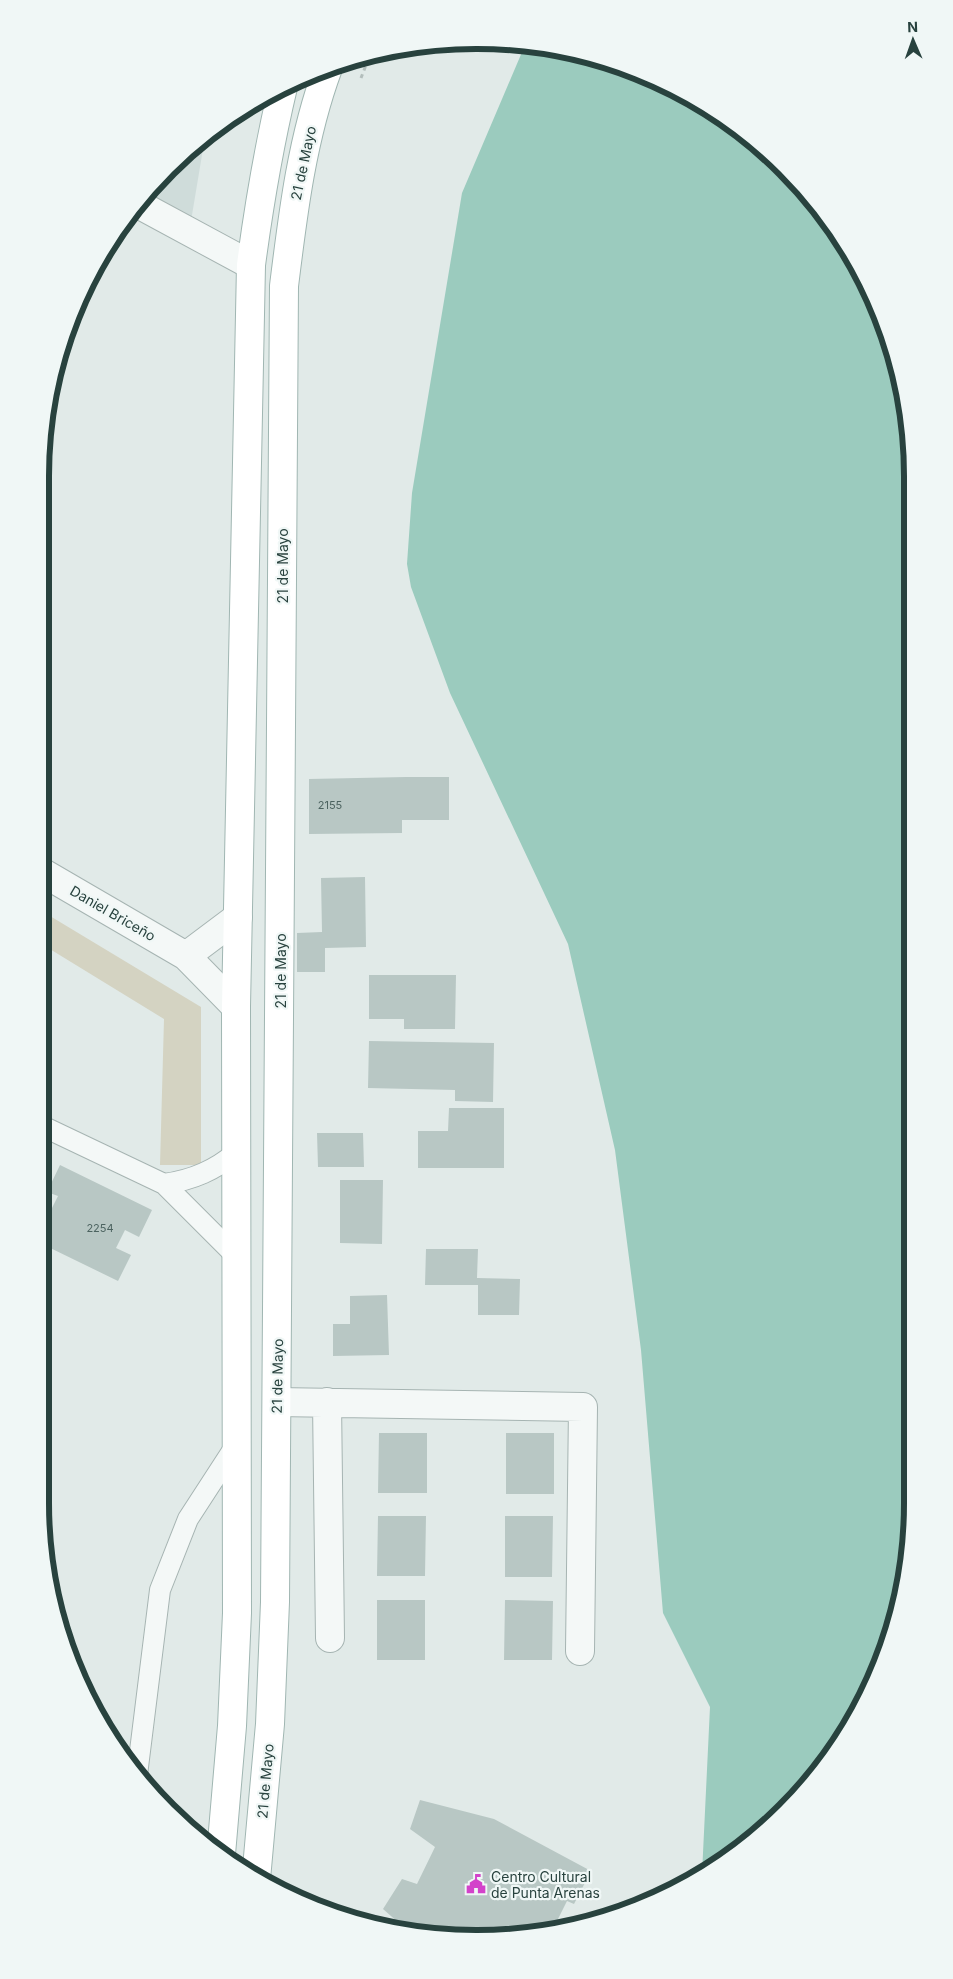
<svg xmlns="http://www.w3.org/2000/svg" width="953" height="1979" viewBox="0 0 953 1979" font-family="Inter,sans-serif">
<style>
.built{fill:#cfdcda}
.green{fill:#d4d3c2}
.water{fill:#9bcbbe}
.building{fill:#b8c7c4}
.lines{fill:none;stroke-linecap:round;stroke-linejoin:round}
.service-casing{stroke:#a6b4b2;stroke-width:22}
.minor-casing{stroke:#a6b4b2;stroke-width:30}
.tertiary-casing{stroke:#a6b4b2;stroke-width:30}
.primary-casing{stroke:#a0b6b2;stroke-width:30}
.path{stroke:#b3bebc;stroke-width:3;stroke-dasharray:4 4;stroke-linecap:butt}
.service{stroke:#f4f8f7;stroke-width:20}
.minor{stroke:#f4f8f7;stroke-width:28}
.tertiary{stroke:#f4f8f7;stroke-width:28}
.primary{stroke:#fff;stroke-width:28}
.labels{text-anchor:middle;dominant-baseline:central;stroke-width:4.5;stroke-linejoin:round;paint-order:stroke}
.number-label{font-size:11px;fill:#4c6360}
.street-label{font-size:14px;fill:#28423e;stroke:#f0f7f6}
.poi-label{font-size:14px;fill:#28423e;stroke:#f0f7f6;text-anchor:start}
.rim{fill:none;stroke:#28423e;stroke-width:6}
</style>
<rect width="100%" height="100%" fill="#e1eae8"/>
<path class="built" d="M 205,137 L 190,227 L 144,197 L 168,168 Z"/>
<path class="green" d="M 40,910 L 201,1007 L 201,1165 L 160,1165 L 164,1019 L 40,943 Z"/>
<path class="water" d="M 525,45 L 562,48 L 644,73 L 742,130 L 823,211 L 880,309 L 909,419 L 913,1503 L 905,1588 L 880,1670 L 804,1791 L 742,1849 L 702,1874 L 710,1707 L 663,1613 L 641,1350 L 615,1150 L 568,944 L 450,693 L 411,587 L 407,564 L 412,493 L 462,193 Z"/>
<path class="building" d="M 406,777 L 449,777 L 449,820 L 402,820 L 402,833 L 309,834 L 309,779 Z
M 365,877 L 366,947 L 325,948 L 325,972 L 297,972 L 297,933 L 322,932 L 321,878 Z
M 369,975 L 456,975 L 455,1029 L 404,1029 L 404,1019 L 369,1019 Z
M 369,1041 L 494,1043 L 493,1102 L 455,1101 L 455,1090 L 368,1088 Z
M 449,1108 L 504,1108 L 504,1168 L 418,1168 L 418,1131 L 448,1131 Z
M 317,1133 L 363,1133 L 364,1167 L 318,1167 Z
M 60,1165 L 152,1210 L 139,1237 L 125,1230 L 116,1248 L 131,1255 L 118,1281 L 40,1243 L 40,1207 L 50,1212 L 58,1196 L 47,1192 Z
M 340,1180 L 383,1180 L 382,1244 L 340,1243 Z
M 426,1249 L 478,1249 L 477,1278 L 520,1279 L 519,1315 L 478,1315 L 478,1285 L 425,1285 Z
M 387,1295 L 389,1355 L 333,1356 L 333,1324 L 350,1324 L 350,1296 Z
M 379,1433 L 427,1433 L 427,1493 L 378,1493 Z
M 506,1433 L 554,1433 L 554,1494 L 506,1494 Z
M 378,1516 L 426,1516 L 425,1576 L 377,1576 Z
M 505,1516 L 553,1516 L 552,1577 L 505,1577 Z
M 377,1600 L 425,1600 L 425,1660 L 377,1660 Z
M 505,1600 L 553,1601 L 552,1660 L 504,1660 Z
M 420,1800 L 494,1819 L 591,1871 L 574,1904 L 567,1901 L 553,1929 L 533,1935 L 408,1931 L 383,1909 L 402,1879 L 417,1884 L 435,1847 L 410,1829 Z"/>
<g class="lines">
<defs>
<path id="service" d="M 40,1125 L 164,1184 L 237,1257
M 164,1184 C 193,1180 215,1170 237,1152
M 137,1775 L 160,1590 L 188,1519 L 238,1442"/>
<path id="minor" d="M 138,204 L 251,265
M 277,1402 L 583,1407 L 580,1651
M 327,1402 L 330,1638"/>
<path id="tertiary" d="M 40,871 L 186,956 L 236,1007
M 186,956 L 238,917"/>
<path id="primary" d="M 221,1854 L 232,1726 L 237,1613 L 236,1007 L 251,265 C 259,205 269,146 283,87
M 256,1879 L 270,1724 L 275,1602 L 284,286 C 293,213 302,138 328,68"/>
</defs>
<use href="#service" class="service-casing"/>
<use href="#minor" class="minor-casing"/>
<use href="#tertiary" class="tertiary-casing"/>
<use href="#primary" class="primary-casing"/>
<path class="path" d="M 361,78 L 370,55"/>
<use href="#service" class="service"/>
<use href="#minor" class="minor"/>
<use href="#tertiary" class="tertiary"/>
<use href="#primary" class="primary"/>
</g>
<defs>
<symbol id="civic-bare" viewBox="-9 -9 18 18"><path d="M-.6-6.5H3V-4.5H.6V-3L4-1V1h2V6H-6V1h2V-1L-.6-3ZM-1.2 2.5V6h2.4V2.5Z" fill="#d342ca" stroke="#f0f7f6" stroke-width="2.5" paint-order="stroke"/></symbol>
</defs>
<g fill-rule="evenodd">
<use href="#civic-bare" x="462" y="1870" width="28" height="28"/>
</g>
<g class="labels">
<g class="number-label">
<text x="330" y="805">2155</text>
<text x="100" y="1228">2254</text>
</g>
<g class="street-label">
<text transform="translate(303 163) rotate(-78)">21 de Mayo</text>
<text transform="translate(282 566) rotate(-90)">21 de Mayo</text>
<text transform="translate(113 913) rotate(30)">Daniel Briceño</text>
<text transform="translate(280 971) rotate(-90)">21 de Mayo</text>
<text transform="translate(277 1376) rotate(-89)">21 de Mayo</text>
<text transform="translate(265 1781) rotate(-85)">21 de Mayo</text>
</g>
<g class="poi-label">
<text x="491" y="1876">Centro Cultural<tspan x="491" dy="16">de Punta Arenas</tspan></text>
</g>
</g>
<path d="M0 0H953V1979H0ZM476 49H477A427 427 0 0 1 904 476V1503A427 427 0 0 1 477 1930H476A427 427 0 0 1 49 1503V476A427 427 0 0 1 476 49Z" fill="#f0f7f6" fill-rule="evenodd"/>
<path class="rim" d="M476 49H477A427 427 0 0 1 904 476V1503A427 427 0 0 1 477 1930H476A427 427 0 0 1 49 1503V476A427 427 0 0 1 476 49Z"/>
<g transform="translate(913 40) rotate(358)" stroke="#f0f7f6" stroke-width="4" paint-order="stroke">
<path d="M0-4L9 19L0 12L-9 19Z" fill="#28423e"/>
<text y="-8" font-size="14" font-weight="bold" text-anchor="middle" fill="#28423e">N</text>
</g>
</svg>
